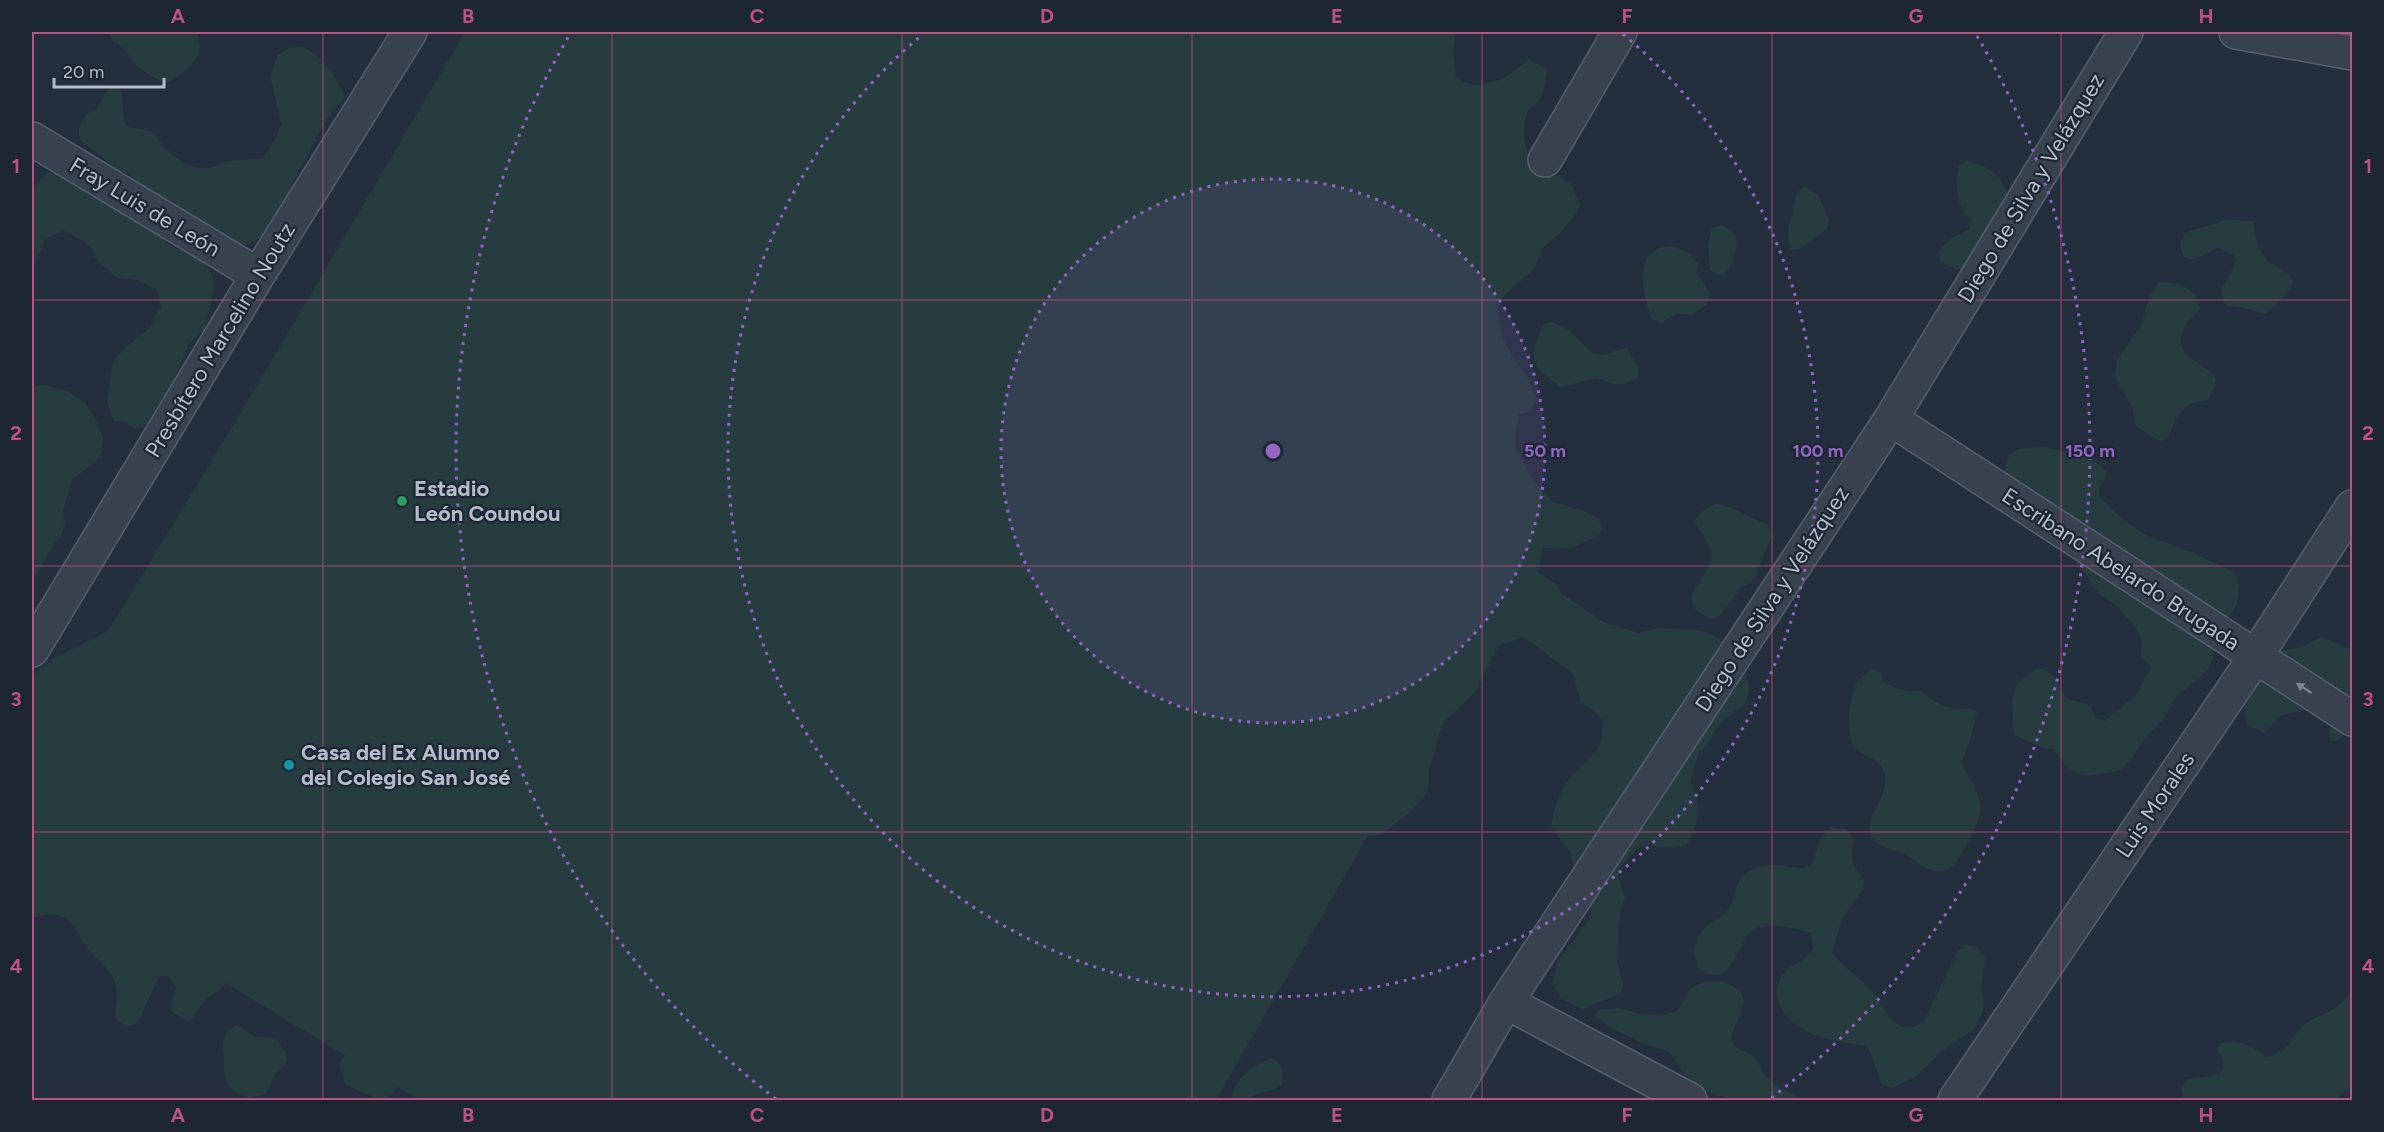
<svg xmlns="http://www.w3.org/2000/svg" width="2384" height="1132" viewBox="0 0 2384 1132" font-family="Figtree,sans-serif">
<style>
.green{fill:#263c3f}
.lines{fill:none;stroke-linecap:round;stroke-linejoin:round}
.minor-casing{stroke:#565f6c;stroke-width:36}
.minor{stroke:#38414e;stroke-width:33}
.oneway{fill:#7c8592}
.grid{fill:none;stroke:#bd5182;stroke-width:1.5;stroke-opacity:0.55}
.ring{fill:none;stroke:#9266c3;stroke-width:3;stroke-dasharray:3 6}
.leisure-dot{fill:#2e9e5b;stroke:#1d2633;stroke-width:2}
.culture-dot{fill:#0f9aa8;stroke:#1d2633;stroke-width:2}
.labels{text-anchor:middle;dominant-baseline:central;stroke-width:4.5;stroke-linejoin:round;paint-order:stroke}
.street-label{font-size:22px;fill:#b4bcc9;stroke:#1d2633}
.poi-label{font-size:22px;font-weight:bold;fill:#b4bcc9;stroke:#1d2633;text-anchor:start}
.centre{fill:#9266c3;stroke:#1d2633;stroke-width:3}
.ring-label{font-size:18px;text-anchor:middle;font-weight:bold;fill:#9266c3;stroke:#1d2633;stroke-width:4.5;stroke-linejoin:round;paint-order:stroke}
.neatline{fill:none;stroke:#bd5182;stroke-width:2}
.grid-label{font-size:20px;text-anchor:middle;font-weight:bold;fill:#bd5182}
</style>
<rect width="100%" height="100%" fill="#242f3e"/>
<path class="green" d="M 108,32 L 196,32 C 209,59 186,71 166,83 L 149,75 L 135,64 L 122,46 L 114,43 Z
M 465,32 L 1456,32 L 1453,48 L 1456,77 C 1470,90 1494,84 1510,74 C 1516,70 1521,64 1529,60 L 1547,69 C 1546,79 1545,92 1539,101 C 1535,106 1529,107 1526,115 C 1521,133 1527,154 1533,171 L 1550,176 L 1560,175 L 1572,186 L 1580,205 L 1576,214 L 1561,232 L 1543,248 L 1533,270 L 1497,302 L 1502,337 L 1515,361 L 1526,374 L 1537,397 L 1530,412 L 1519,414 L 1515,439 L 1517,452 L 1533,480 L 1553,502 L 1583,511 L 1599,519 L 1602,530 L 1596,537 L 1568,549 L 1543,548 L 1538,572 L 1556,584 L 1562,594 L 1603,622 L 1638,633 L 1659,628 L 1697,630 L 1707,632 L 1739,651 L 1749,684 L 1749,693 L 1745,704 L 1722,721 L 1706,747 L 1699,753 L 1690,782 C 1702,804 1699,825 1686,846 L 1672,848 L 1657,847 L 1650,844 L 1640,846 L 1621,866 L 1618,877 L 1625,897 L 1620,912 L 1618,931 L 1617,962 L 1623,985 L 1620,994 L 1583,1009 L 1562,999 L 1552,983 L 1558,961 L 1591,917 L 1591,887 L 1577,878 L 1570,852 L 1551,826 C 1554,812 1557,797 1565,785 C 1582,760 1607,755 1602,718 L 1580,701 L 1573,674 L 1524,637 L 1499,645 L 1475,693 L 1445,721 L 1440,731 L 1429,770 L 1429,783 L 1425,795 L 1409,813 L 1380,835 L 1368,836 L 1216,1100 L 421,1100 L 398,1087 L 387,1098 L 375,1098 L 346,1085 L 339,1063 L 345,1055 L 225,983 C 219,992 211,995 203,1003 C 198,1008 195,1016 189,1022 L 171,1011 L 172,999 L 176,987 L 169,976 L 159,976 L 137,1024 L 125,1026 L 115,1018 C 115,1009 119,994 116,985 C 111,968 90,955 82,941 C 78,933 75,924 67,919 C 55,911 43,914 32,919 L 32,676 L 56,657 L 108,631 L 243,409 Z
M 302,47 C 323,55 337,78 346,98 L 335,107 L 323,126 L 294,180 L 272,231 L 222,258 L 140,186 L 131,175 L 118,170 L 79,139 L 79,128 L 86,114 L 96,109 L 109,88 L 121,88 C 124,102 121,114 127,127 L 152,131 C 163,148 185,171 208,168 C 216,167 222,162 230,161 C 241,159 251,161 263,158 L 276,138 L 281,124 L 271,79 L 273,69 L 278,55 L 289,48 Z
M 1967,160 C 1990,168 1999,172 2008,195 L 1967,268 L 1957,270 L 1940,262 L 1938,251 L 1952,238 L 1969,230 L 1972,221 C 1957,211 1954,182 1959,166 Z
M 56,169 L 155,231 L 170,245 L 201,259 L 213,277 L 214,289 L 205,330 L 190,343 L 172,384 L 144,427 L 134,428 L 125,422 L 114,421 L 107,402 L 113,361 L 126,347 L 151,327 L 154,316 L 161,308 L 157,290 L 137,280 L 117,278 L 95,258 L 92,249 L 83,241 L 64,231 L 46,238 L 32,271 L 32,188 L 45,175 Z
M 1805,187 L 1818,195 L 1829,220 L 1827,229 L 1800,249 L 1791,250 C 1784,230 1791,225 1794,207 C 1796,196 1795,193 1805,187 Z
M 2226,219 L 2253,221 L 2258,247 L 2265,257 L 2270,263 L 2283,270 L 2293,280 C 2292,291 2274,306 2266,314 L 2244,308 L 2227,306 C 2213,289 2231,278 2236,260 L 2233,255 L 2219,248 C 2206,251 2197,263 2184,257 L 2180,247 C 2183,228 2193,231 2208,226 C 2214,224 2220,222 2226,219 Z
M 1723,225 L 1736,235 C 1738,249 1734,264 1724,275 L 1717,274 L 1710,270 L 1708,245 L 1712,228 Z
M 1671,246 L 1688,252 L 1698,263 L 1697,274 L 1711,294 L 1707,304 L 1694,314 L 1675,314 L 1661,323 L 1652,319 C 1645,302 1633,260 1657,249 C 1660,247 1667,247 1671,246 Z
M 2159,282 C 2178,283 2198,287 2200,310 C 2188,320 2172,341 2187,354 C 2196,363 2208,368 2216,378 L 2215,385 L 2208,400 C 2179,404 2179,413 2168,437 L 2161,441 L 2152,437 L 2136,426 L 2132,407 L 2114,376 L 2118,358 L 2140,327 L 2150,296 Z
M 1552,322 L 1568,329 L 1594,354 C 1607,357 1614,350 1627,348 L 1638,368 L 1638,378 L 1623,384 L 1614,384 L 1597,378 L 1562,387 C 1530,366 1527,360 1544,324 Z
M 44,385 L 69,392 L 85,403 L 95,418 L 103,438 L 102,451 L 97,460 L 73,479 L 63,510 L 65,521 L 62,533 L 49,552 L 38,574 L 32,578 L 32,390 L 34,386 Z
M 2044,447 C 2066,452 2093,453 2107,473 L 2099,489 L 2100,498 L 2126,522 L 2147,536 L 2191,552 L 2234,572 L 2239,584 L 2237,604 L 2214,643 L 2213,657 L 2208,670 L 2176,697 L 2164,718 L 2148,735 L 2131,759 L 2119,771 L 2086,776 L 2068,769 L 2053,749 L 2043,748 L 2015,735 L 2013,728 L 2012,700 L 2017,684 L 2029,674 L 2034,670 L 2044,669 L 2053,675 L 2067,699 L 2090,705 L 2096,718 L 2105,721 L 2136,695 L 2151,667 L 2141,656 L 2142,641 L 2136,628 L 2117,606 L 2098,593 L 2067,547 L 2002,477 L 2009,455 L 2019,449 Z
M 1715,504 C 1728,504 1754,519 1768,525 L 1772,535 L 1755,577 L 1750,583 L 1741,588 L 1719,616 L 1712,619 C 1669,602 1706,583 1711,559 C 1713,546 1699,533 1695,521 L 1700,513 Z
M 2322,637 L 2352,650 L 2352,733 L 2346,734 L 2336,741 L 2330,740 L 2329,729 L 2339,714 L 2314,707 L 2280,716 L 2264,733 L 2246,724 L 2243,696 L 2275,652 L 2298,648 Z
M 1871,669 L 1881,672 L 1883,682 C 1896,688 1907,693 1921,690 C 1930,698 1940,707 1952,708 C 1961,709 1969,707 1977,712 L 1972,734 L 1962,762 C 1967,777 1980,792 1981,808 C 1982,819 1960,861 1951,867 C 1947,871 1939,872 1934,871 C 1920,868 1914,858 1903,853 C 1893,850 1876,846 1871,836 C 1862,817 1896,791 1882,768 C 1876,756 1861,757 1854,747 C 1846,735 1849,698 1856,685 C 1859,678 1865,674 1871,669 Z
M 1831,827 L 1846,829 L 1854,840 C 1849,861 1853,863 1864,881 L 1863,889 L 1842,919 L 1832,952 C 1842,966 1857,976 1869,988 C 1884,1004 1897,1044 1924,1021 L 1956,954 L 1964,944 L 1978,948 L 1985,958 L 1981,987 L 1984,1003 L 1982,1014 L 1974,1029 L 1942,1051 L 1914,1078 L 1892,1088 L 1883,1085 C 1876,1073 1874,1058 1867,1046 C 1854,1044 1823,1039 1812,1034 C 1792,1025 1768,1003 1780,980 C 1787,964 1805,963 1813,949 L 1811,933 C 1795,929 1773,922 1757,928 C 1738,935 1736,983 1708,974 C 1702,972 1698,967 1696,961 C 1691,946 1698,931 1711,922 C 1718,917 1725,916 1729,908 C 1737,895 1735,877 1751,870 C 1773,860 1784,868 1804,868 L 1812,864 L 1821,837 Z
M 1720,981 C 1768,995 1727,1024 1732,1041 C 1735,1051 1748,1051 1754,1057 C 1761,1064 1762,1074 1770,1080 C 1779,1088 1791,1093 1801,1100 C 1765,1100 1723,1106 1692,1082 C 1683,1074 1677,1063 1670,1052 L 1640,1042 L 1613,1029 L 1596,1017 L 1598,1010 L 1619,1008 L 1642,1014 L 1664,1015 L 1678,1010 L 1691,988 L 1703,982 Z
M 2352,991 L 2352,1085 L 2335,1100 L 2183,1100 L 2181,1089 L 2186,1079 L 2219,1075 L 2224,1067 L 2222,1057 L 2216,1050 L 2221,1043 C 2239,1039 2252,1045 2266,1057 C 2297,1048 2286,1040 2305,1024 C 2315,1017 2326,1014 2335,1008 C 2341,1004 2347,997 2352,991 Z
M 237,1025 L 254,1036 L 276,1038 L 285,1052 L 287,1061 L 275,1076 L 266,1094 L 250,1098 C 241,1095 231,1091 227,1082 C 223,1075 224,1066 224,1058 C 223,1042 220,1033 237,1025 Z
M 1273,1058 C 1283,1064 1283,1074 1282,1085 C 1271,1092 1257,1091 1248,1100 L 1232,1100 C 1231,1082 1256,1061 1273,1058 Z"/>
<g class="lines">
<defs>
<path id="minor" d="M 2236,32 L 2352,53
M 32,139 L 258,275
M 1545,160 L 1620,32
M 1891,419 L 2352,719
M 32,650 L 258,275 L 410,32
M 1506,1002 L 1690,1100
M 1449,1100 L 1506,1002 L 1891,419 L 2126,32
M 1955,1100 L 2256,656 L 2352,507"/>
</defs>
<use href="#minor" class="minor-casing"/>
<use href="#minor" class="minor"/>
</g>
<defs><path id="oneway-solid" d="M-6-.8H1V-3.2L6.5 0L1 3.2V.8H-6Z" transform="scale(1.5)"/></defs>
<use class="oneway" href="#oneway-solid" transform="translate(2304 688) rotate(-147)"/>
<path class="grid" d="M 323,32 L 323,1100M 612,32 L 612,1100M 902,32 L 902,1100M 1192,32 L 1192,1100M 1482,32 L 1482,1100M 1772,32 L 1772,1100M 2061,32 L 2061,1100M 32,300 L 2352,300M 32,566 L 2352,566M 32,832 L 2352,832"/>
<circle cx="1273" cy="451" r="272" fill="#9266c3" fill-opacity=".12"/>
<g class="ring">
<circle cx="1273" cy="451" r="272"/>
<path d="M1623 34A545 545 0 1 1 923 34"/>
<path d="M776 1099A817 817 0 0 1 569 36M1977 36A817 817 0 0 1 1770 1099"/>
</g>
<circle class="leisure-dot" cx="402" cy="501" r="6"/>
<circle class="culture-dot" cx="289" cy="765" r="6"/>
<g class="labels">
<g class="street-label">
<text transform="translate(2031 188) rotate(-59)">Diego de Silva y Velázquez</text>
<text transform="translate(145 207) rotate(31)">Fray Luis de León</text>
<text transform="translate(220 340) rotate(-59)">Presbítero Marcelino Noutz</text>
<text transform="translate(2121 569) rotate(33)">Escribano Abelardo Brugada</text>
<text transform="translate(1772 599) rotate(-57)">Diego de Silva y Velázquez</text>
<text transform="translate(2155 805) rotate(-56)">Luis Morales</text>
</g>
<g class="poi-label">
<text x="414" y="488">Estadio<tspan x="414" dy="25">León Coundou</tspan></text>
<text x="301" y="752">Casa del Ex Alumno<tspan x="301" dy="25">del Colegio San José</tspan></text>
</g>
</g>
<circle cx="1273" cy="451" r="9" class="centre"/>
<g class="ring-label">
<text x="1545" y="457">50 m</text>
<text x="1818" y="457">100 m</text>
<text x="2090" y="457">150 m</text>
</g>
<rect width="2384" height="1132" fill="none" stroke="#1d2633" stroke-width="66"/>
<path d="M54 78v9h110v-9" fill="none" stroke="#b4bcc9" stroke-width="3"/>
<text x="63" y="78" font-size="18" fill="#b4bcc9" stroke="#1d2633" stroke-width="4.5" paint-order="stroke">20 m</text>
<rect x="33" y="33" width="2318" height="1066" class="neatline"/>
<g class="grid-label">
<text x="178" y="23">A</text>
<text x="468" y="23">B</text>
<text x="757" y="23">C</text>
<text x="1047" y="23">D</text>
<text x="1337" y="23">E</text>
<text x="1627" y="23">F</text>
<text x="1916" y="23">G</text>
<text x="2206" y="23">H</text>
<text x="16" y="173">1</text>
<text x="2368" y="173">1</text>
<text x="16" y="440">2</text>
<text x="2368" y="440">2</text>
<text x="16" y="706">3</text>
<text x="2368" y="706">3</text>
<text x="16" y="973">4</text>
<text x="2368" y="973">4</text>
<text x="178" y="1122">A</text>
<text x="468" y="1122">B</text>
<text x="757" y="1122">C</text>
<text x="1047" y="1122">D</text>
<text x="1337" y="1122">E</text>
<text x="1627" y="1122">F</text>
<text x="1916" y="1122">G</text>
<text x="2206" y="1122">H</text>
</g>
</svg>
